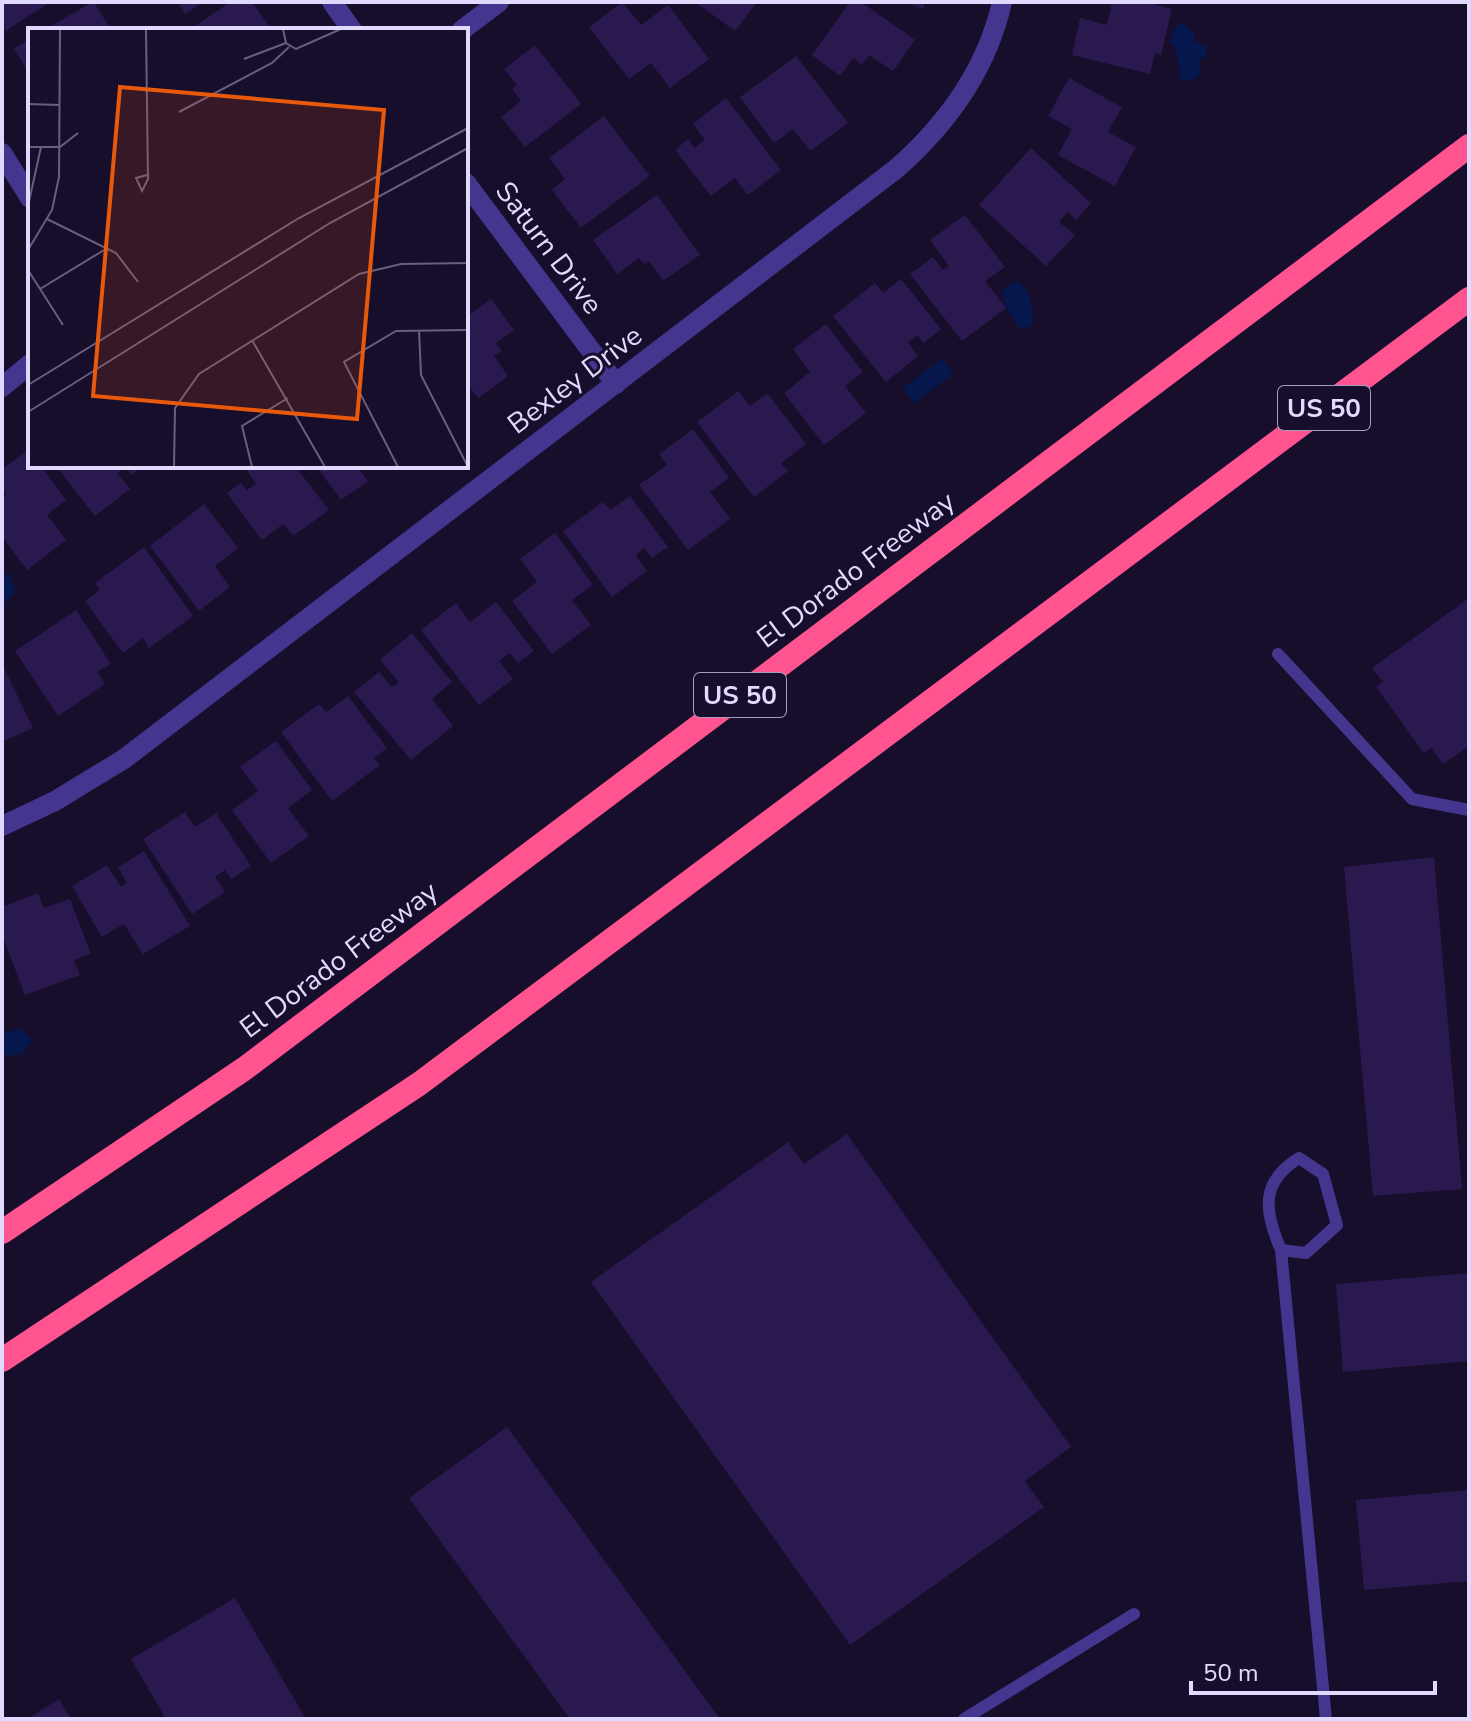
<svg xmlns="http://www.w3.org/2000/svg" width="1471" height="1721" viewBox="0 0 1471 1721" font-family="'Nunito Sans',sans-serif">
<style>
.water{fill:#06174d}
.building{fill:#2a194e}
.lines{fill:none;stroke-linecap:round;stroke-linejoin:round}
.lane{stroke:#44368f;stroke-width:12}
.street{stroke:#44368f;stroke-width:20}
.highway{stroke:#ff5490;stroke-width:24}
.labels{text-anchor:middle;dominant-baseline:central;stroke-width:6;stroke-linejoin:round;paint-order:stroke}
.shield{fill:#170e2c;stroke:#a59cc0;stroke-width:2}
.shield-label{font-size:26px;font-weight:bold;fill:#e2d9ff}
.street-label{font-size:28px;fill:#e2d9ff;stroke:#170e2c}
.inset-road{fill:none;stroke:#685f80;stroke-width:2}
.view{fill:#e8590c;fill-opacity:0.15;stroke:#e8590c;stroke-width:4}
.inset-edge{fill:none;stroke:#e2d9ff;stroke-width:4}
</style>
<rect width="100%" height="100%" fill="#170e2c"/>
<path class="water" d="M 1184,23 L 1194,33 L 1195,41 L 1206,46 L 1207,57 L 1199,58 L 1200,75 L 1192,81 L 1181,80 L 1175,47 L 1169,42 L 1176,26 Z
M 1017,281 C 1031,289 1034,310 1032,325 L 1020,330 L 1006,308 L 1001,291 Z
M 942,359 L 953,374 L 914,403 L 903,388 Z
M 8,573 L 16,591 L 2,606 L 2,576 Z
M 21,1028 L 32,1040 L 23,1054 L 2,1056 L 2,1034 Z"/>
<path class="building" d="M 2,2 L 51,2 L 5,31 Z
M 94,2 L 111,30 L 44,30 L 92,2 Z
M 178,2 L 203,2 L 185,14 Z
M 230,2 L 252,2 L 272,30 L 190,30 Z
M 622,2 L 641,25 L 668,5 L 709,59 L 670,88 L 651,63 L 629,79 L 589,27 Z
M 695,2 L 757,2 L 735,31 Z
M 850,2 L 861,2 L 915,40 L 893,71 L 869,55 L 862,65 L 853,58 L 840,76 L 812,55 Z
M 906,2 L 925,2 L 923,9 Z
M 1112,2 L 1145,2 L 1172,9 L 1161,55 L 1155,53 L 1150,74 L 1072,55 L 1080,18 L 1107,25 Z
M 30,39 L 30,75 L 14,48 Z
M 535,45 L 581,104 L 525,147 L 501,117 L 521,101 L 512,89 L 517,85 L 504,69 Z
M 796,56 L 848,123 L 810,151 L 793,129 L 774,143 L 740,97 Z
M 1069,78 L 1122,107 L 1108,132 L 1136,147 L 1115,186 L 1058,155 L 1072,129 L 1048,116 Z
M 726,98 L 781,170 L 748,195 L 735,178 L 711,196 L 675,150 L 688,139 L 695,148 L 705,140 L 693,124 Z
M 604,116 L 650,176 L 581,228 L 552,190 L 565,179 L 549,158 Z
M 1031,148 L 1091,203 L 1076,220 L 1068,212 L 1059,222 L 1075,235 L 1046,266 L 979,205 Z
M 657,195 L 700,255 L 663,281 L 649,261 L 644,264 L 639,258 L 617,274 L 593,240 Z
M 965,215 L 1005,267 L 985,281 L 1006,308 L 962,341 L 910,274 L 933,257 L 943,270 L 949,266 L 930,240 Z
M 901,279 L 941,329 L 924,343 L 917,335 L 908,343 L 918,356 L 886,382 L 833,316 L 875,283 L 883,293 Z
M 491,299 L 514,330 L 496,343 L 502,351 L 494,356 L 508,376 L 478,398 L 466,382 L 466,317 Z
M 826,324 L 863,372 L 845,386 L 866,413 L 824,445 L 784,393 L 810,372 L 793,349 Z
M 738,391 L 750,406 L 767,393 L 806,444 L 781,463 L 788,471 L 754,497 L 697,422 Z
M 693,429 L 729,478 L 710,492 L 730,519 L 688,550 L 639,485 L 667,465 L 659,454 Z
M 29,450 L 30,466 L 41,466 L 66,500 L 47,515 L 66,540 L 27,570 L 2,536 L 2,498 L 6,495 L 2,490 L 2,469 Z
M 56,466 L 143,466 L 132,475 L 126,467 L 117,473 L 130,489 L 95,516 Z
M 244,466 L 295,466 L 329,510 L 293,536 L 283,524 L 262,540 L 227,493 L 241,483 L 247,490 L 256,484 Z
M 316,466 L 361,466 L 358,468 L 368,481 L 341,500 Z
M 630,496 L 668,547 L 652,558 L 644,548 L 636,555 L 647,571 L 612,597 L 563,531 L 603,502 L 610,510 Z
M 204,504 L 238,548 L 215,566 L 230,587 L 199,611 L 150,546 Z
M 555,533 L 593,585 L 572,600 L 591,625 L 552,654 L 512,601 L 537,582 L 520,559 Z
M 144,547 L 193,616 L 149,648 L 143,638 L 123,653 L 85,601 L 100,590 L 95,583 Z
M 1469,598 L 1469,746 L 1443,764 L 1431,748 L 1424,753 L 1376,687 L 1383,682 L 1372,668 Z
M 496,602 L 534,651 L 518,663 L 510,653 L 499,661 L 513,679 L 479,705 L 421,630 L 456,603 L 470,622 Z
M 76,610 L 111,664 L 97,672 L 105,684 L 58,716 L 15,651 Z
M 412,633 L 452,682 L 432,699 L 453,726 L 411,760 L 354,692 L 379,672 L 392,687 L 399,682 L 380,660 Z
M 2,664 L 33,728 L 2,742 Z
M 348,696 L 387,748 L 374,758 L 380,765 L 332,801 L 281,732 L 319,704 L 326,712 Z
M 276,741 L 312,790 L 288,808 L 309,836 L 271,863 L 232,810 L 258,791 L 240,767 Z
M 185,812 L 195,827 L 216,813 L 251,866 L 231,879 L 225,870 L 215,877 L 225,892 L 192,914 L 143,839 Z
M 144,851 L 190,926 L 143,954 L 124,924 L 102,937 L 72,886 L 107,865 L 121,887 L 127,883 L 118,867 Z
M 1434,857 L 1462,1189 L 1373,1196 L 1344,867 Z
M 38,893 L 44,908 L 70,899 L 91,954 L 74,960 L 80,975 L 25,995 L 2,935 L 2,907 Z
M 847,1134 L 1071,1447 L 1025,1481 L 1044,1507 L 850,1645 L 591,1282 L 788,1142 L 804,1164 Z
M 1469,1273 L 1469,1361 L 1343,1372 L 1336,1284 Z
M 507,1427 L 720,1719 L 570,1719 L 409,1498 Z
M 1469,1490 L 1469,1581 L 1364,1590 L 1356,1500 Z
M 235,1598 L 306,1719 L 166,1719 L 131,1659 Z
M 59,1699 L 71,1719 L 27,1719 Z"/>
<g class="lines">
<path class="lane" d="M 1278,654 L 1412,799 L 1469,810
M 1281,1250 L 1306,1253 L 1337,1225 L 1323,1174 L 1299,1158 C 1260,1182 1264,1211 1281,1250 L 1326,1719
M 964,1719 L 1134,1614"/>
<path class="street" d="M 332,2 L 352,30
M 462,30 L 499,2
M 2,153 L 30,198
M 466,183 L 616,384
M 2,387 L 30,364
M 2,826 L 55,801 L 124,759 L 896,169 C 946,125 987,69 1002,2"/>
<path class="highway" d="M 2,1232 L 244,1069 L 1469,146
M 2,1360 L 419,1084 L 1469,299"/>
</g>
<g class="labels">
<g class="shield">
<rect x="1278" y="386" width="92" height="44" rx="6"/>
<rect x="694" y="673" width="92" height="44" rx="6"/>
</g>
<g class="shield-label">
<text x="1324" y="408">US 50</text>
<text x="740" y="695">US 50</text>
</g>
<g class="street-label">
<text transform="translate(549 248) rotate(53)">Saturn Drive</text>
<text transform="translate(575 380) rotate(-37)">Bexley Drive</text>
<text transform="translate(856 570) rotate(-37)">El Dorado Freeway</text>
<text transform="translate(339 960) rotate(-37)">El Dorado Freeway</text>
</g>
</g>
<g transform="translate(28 28)">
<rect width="440" height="440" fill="#170e2c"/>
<path class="inset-road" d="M 118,1 L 120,151 L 114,163 L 108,150 L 119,147M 255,1 L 258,15 L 268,21 L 313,1M 216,31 L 258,15M 0,76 L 32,77M 151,84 L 244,35 L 261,19M 0,119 L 32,119 L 50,105M 0,178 L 13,119M 19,191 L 88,225 L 110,254M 0,222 L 24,182 L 31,149 L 32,1M 0,242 L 35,297M 12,261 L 76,222M 391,302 L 393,347 L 440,439M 224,312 L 297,439M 0,357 L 271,190 L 440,100M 0,384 L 302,195 L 440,120M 146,439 L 147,380 L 171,346 L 331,246 L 373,236 L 440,235M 224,439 L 214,398 L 260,370M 370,439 L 316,334 L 368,303 L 440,302"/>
<path class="view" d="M 92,59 L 356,82 L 329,391 L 65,368 Z"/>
<rect width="440" height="440" class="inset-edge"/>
</g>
<rect width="1471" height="1721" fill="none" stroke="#e2d9ff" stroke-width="8"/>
<path d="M1191 1681v12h244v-12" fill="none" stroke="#e2d9ff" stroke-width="4"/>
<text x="1203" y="1681" font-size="24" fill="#e2d9ff" stroke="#170e2c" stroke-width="6" paint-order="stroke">50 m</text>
</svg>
